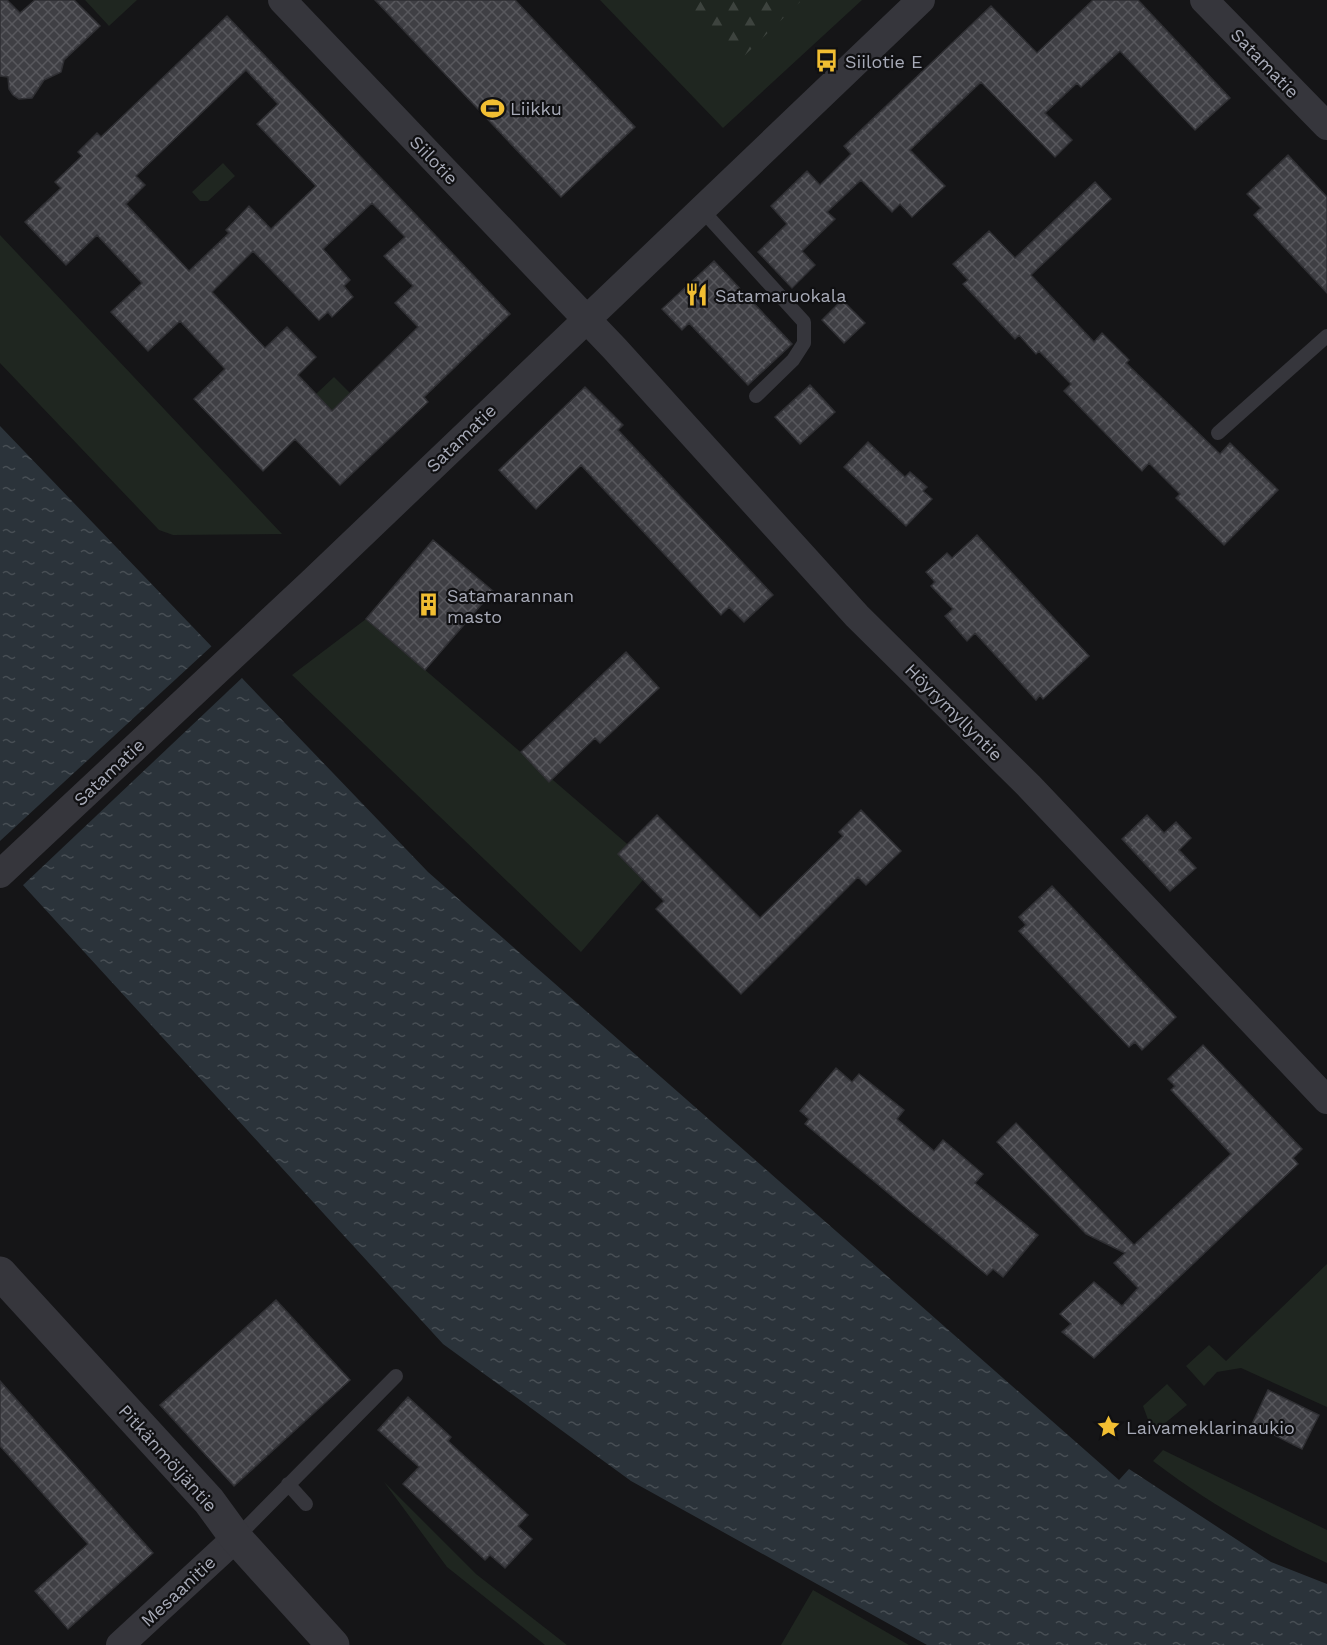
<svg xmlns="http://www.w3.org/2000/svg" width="1327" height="1645" viewBox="0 0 1327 1645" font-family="'Work Sans',sans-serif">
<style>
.green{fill:#1f2620}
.forest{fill:url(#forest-firs)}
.water{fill:url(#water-ripples)}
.pier{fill:#151517}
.building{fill:url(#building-cross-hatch);stroke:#2f2f33;stroke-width:1.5;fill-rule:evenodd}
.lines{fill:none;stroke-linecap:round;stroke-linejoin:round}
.service{stroke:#36363c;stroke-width:14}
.minor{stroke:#36363c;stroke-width:28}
.tertiary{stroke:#36363c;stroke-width:33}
.labels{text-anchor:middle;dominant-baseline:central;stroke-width:4.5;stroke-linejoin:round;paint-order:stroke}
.poi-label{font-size:18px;fill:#a7aab7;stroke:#101012;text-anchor:start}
.street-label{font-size:18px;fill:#a7aab7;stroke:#101012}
</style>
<defs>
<pattern id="forest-firs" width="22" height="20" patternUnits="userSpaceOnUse" patternTransform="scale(1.5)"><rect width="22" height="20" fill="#1f2620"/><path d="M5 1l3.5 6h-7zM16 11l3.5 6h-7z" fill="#3d433e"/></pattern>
<pattern id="water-ripples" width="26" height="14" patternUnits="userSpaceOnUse" patternTransform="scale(1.5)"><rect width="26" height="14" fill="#2b333a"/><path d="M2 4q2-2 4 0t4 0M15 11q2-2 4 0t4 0" fill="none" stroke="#474e54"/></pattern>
<pattern id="building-cross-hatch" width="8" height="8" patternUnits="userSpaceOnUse" patternTransform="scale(1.5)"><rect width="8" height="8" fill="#3f3f44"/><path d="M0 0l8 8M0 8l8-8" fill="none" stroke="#58585d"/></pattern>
</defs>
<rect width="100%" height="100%" fill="#151517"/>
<path class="green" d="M 85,0 L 137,0 L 109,26 Z
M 600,0 L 862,0 L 723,128 Z
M 223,163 L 235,176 L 208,201 L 200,201 L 192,192 Z
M 0,235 L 282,534 L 173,535 L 159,530 L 0,363 Z
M 334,377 L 356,399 L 338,416 L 316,394 Z
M 366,619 L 654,867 L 581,952 L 292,675 Z
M 1327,1264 L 1327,1407 L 1241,1368 L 1217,1372 L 1204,1386 L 1186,1366 L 1209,1345 L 1226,1361 Z
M 1167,1384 L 1187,1405 L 1153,1433 L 1143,1406 Z
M 1163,1450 L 1327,1530 L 1327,1563 C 1263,1533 1209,1504 1153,1461 Z
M 384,1482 L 476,1574 L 567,1645 L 545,1645 L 447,1567 Z
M 813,1590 L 909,1645 L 781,1645 Z"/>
<path class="forest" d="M 683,0 L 734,0 L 741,7 L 743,0 L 802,0 L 744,56 L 731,55 Z"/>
<path class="water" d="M 0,426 L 428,872 L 1119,1480 L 1129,1469 L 1271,1562 L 1327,1584 L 1327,1645 L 927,1645 L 631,1481 L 443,1344 L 0,860 Z"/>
<path class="pier" d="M 214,644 L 244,676 L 21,887 L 0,865 L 0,841 Z"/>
<path class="building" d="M 0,0 L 7,0 L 20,13 L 35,0 L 74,0 L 100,26 L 64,60 L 61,72 L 44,80 L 32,98 L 19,99 L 13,95 L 9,89 L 8,77 L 0,76 Z
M 375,0 L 515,0 L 635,127 L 561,197 Z
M 1093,0 L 1138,0 L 1230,98 L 1195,130 L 1120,51 L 1081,87 L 1077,83 L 1045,113 L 1072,140 L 1055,157 L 981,82 L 910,150 L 945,186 L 912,217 L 900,204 L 892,212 L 861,180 L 827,212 L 835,219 L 802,251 L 815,265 L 792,288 L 758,252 L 787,224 L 771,206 L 807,171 L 820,185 L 851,154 L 844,146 L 991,6 L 1037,53 Z
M 227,16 L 510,314 L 424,397 L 428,402 L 340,485 L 295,439 L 263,471 L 194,399 L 225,369 L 180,321 L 148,351 L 111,312 L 142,283 L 97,235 L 66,265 L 25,222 L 61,188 L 55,182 L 82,156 L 78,152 L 97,133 L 101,137 ZM 246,70 L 278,104 L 257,124 L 316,186 L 271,229 L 249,206 L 226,230 L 229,233 L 189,271 L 126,204 L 145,185 L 136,176 ZM 372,203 L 405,237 L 384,256 L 413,286 L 395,303 L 418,327 L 332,411 L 298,375 L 316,357 L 287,327 L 265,348 L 212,292 L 253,251 L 319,320 L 328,312 L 332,317 L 353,297 L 344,286 L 350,280 L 323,249 Z
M 1288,155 L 1327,197 L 1327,293 L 1254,215 L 1261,208 L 1247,194 Z
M 1095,182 L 1111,199 L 1031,275 L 1094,342 L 1102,333 L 1129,360 L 1126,363 L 1220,454 L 1230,443 L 1278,490 L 1224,545 L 1176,498 L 1180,494 L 1149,463 L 1142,471 L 1064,391 L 1071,384 L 1039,351 L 1036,354 L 1019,335 L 1015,339 L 963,284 L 968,280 L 953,264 L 989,231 L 1015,258 Z
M 714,261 L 792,344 L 748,385 L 689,323 L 682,330 L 662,309 Z
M 842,300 L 865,323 L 844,343 L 822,320 Z
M 810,385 L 835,412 L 800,444 L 775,417 Z
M 585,387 L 623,425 L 618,430 L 773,595 L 744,622 L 729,607 L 721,615 L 581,465 L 536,509 L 499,470 Z
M 868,442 L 905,477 L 910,472 L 927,487 L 923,491 L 932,499 L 906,526 L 844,467 Z
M 977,535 L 1089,656 L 1043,699 L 1040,695 L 1036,700 L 975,633 L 967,641 L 945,616 L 953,609 L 931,586 L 935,582 L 926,572 L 947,553 L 952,558 Z
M 433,540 L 493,591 L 425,670 L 366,619 Z
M 626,652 L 659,688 L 600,743 L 595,738 L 549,782 L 521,752 Z
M 861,810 L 901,851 L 866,885 L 858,877 L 741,994 L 656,909 L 664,901 L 618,854 L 657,815 L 760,918 L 843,836 L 839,832 Z
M 1147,815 L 1164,833 L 1176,822 L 1191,838 L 1179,850 L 1196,868 L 1170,891 L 1122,839 Z
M 1052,886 L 1176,1017 L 1142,1050 L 1135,1042 L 1129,1047 L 1019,931 L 1026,925 L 1019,917 Z
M 1203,1045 L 1302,1149 L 1293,1158 L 1298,1164 L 1094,1358 L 1062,1332 L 1071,1324 L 1060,1314 L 1094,1282 L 1122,1306 L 1138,1288 L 1114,1263 L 1125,1253 L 1086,1234 L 997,1142 L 1016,1123 L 1134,1245 L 1231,1154 L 1171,1090 L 1175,1086 L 1168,1079 Z
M 836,1068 L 852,1082 L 859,1074 L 904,1110 L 897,1119 L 934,1151 L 943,1140 L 983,1174 L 975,1183 L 1038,1235 L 1003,1277 L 993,1269 L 987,1275 L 805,1124 L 809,1119 L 800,1111 Z
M 276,1300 L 350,1380 L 234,1486 L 160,1405 Z
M 0,1381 L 153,1553 L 68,1629 L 35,1591 L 88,1544 L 0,1446 Z
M 1268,1390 L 1319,1415 L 1302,1449 L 1252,1424 Z
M 408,1397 L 451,1437 L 448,1441 L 528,1515 L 518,1526 L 532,1539 L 505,1568 L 490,1555 L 485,1560 L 403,1484 L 419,1467 L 378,1430 Z"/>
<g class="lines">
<path class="service" d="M 702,210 L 804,322 L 804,343 L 793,360 L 756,396
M 1218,433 L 1327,336
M 288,1484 L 306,1504
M 236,1538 L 396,1376"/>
<path class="minor" d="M 282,0 L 615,349 L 857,616 L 1029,786 L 1327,1100
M 1204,0 L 1327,126
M 0,874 L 312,582 L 921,0
M 120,1645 L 236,1538"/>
<path class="tertiary" d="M 0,1273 L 209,1501 L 236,1538 L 333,1645"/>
</g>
<defs>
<symbol id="bus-bare" viewBox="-9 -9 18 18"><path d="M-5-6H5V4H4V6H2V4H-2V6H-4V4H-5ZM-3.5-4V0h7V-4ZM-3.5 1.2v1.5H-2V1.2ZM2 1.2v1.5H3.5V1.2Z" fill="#f1be32" stroke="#101012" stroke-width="2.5" paint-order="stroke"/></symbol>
<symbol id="stadium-bare" viewBox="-9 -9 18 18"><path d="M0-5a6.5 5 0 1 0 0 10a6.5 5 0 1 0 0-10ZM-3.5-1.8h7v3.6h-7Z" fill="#f1be32" stroke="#101012" stroke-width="2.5" paint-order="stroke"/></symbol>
<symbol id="restaurant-bare" viewBox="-9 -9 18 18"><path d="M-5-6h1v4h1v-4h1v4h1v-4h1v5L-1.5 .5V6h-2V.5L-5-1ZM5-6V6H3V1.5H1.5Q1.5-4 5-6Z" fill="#f1be32" stroke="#101012" stroke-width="2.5" paint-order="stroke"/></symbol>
<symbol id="building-bare" viewBox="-9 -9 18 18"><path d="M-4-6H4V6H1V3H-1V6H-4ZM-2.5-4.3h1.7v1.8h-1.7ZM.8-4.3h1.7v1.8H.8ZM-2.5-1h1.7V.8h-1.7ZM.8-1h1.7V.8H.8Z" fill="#f1be32" stroke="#101012" stroke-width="2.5" paint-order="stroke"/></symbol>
<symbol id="sight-bare" viewBox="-9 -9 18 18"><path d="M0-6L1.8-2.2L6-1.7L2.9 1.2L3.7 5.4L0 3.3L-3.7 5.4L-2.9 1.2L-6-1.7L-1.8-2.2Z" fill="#f1be32" stroke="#101012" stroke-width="2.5" paint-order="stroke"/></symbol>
</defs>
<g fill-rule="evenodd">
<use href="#bus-bare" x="810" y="44" width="33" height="33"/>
<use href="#stadium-bare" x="476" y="92" width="33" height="33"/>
<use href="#restaurant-bare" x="680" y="278" width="33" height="33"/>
<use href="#building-bare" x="412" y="588" width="33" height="33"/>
<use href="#sight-bare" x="1092" y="1410" width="33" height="33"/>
</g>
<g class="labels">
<g class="poi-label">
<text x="845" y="61">Siilotie E</text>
<text x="510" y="108">Liikku</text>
<text x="715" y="295">Satamaruokala</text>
<text x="447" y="595">Satamarannan<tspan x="447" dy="21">masto</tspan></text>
<text x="1126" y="1427">Laivameklarinaukio</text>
</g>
<g class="street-label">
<text transform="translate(1265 63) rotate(46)">Satamatie</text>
<text transform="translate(434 160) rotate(46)">Siilotie</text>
<text transform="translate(461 438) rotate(-44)">Satamatie</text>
<text transform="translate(954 712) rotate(45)">Höyrymyllyntie</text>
<text transform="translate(109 772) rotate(-43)">Satamatie</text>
<text transform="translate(168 1458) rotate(48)">Pitkänmöljäntie</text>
<text transform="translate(178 1591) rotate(-43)">Mesaanitie</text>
</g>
</g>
</svg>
